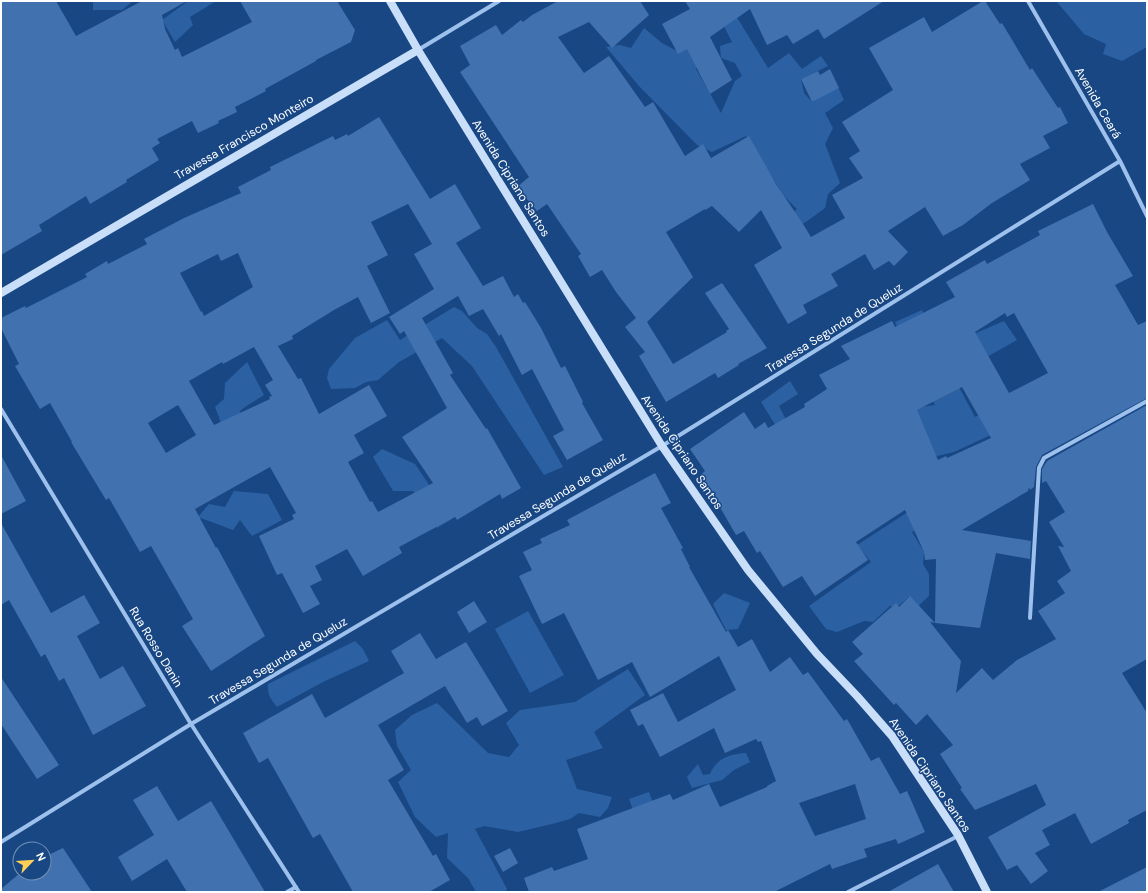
<svg xmlns="http://www.w3.org/2000/svg" width="1148" height="893" viewBox="0 0 1148 893" font-family="'DM Sans',sans-serif">
<style>
.green{fill:#2b61a3}
.building{fill:#4171ae;fill-rule:evenodd}
.lines{fill:none;stroke-linecap:round;stroke-linejoin:round}
.street{stroke:#9dc1ec;stroke-width:4}
.secondary{stroke:#c9def9;stroke-width:8}
.labels{text-anchor:middle;dominant-baseline:central;stroke-width:3;stroke-linejoin:round;paint-order:stroke}
.street-label{font-size:12px;fill:#fff;stroke:#184784}
</style>
<rect width="100%" height="100%" fill="#184784"/>
<path class="green" d="M 93,1 L 133,1 L 122,10 L 93,10 Z
M 188,1 L 216,1 L 190,17 L 193,25 L 175,42 L 162,20 Z
M 727,1 L 768,68 L 789,53 L 802,69 L 821,56 L 828,66 L 801,79 L 804,93 L 812,102 L 838,87 L 844,100 L 825,113 L 833,128 L 825,144 L 840,183 L 828,194 L 825,208 L 806,222 L 786,232 L 775,228 L 797,209 L 784,196 L 746,136 L 712,152 L 697,145 L 639,86 L 606,47 L 620,45 L 631,48 L 644,28 L 662,43 L 677,51 L 691,44 L 700,55 L 696,69 L 721,113 L 735,81 L 742,76 L 735,63 L 721,58 L 720,46 L 732,42 L 715,9 Z
M 1058,1 L 1147,1 L 1147,47 L 1122,61 L 1103,54 L 1106,44 L 1084,34 L 1057,2 Z
M 454,307 L 462,311 L 477,328 L 487,334 L 496,347 L 563,467 L 544,475 L 472,366 L 442,338 L 399,362 L 378,380 L 366,382 L 355,388 L 331,389 L 327,378 L 329,369 L 355,338 L 387,320 L 400,340 Z
M 922,310 L 939,349 L 1004,321 L 1017,340 L 953,376 L 975,417 L 989,409 L 995,433 L 954,452 L 933,457 L 896,410 L 935,405 L 895,322 Z
M 247,362 L 264,395 L 245,407 L 240,411 L 244,423 L 221,428 L 220,420 L 215,407 L 224,399 L 225,383 Z
M 790,381 L 798,394 L 779,406 L 804,454 L 805,473 L 761,402 Z
M 382,449 L 415,464 L 452,519 L 437,528 L 413,491 L 393,491 L 373,457 Z
M 234,491 L 268,494 L 282,520 L 252,536 L 240,520 L 233,530 L 198,517 L 209,504 L 225,507 Z
M 911,510 L 922,527 L 912,532 L 924,552 L 923,564 L 929,574 L 929,596 L 916,608 L 909,597 L 897,607 L 890,606 L 873,622 L 864,621 L 837,632 L 826,629 L 809,606 L 871,562 L 857,545 Z
M 724,593 L 750,603 L 738,629 L 726,630 L 713,604 Z
M 528,611 L 564,675 L 530,693 L 495,629 Z
M 355,641 L 363,649 L 369,661 L 323,682 L 277,707 C 271,699 267,695 268,684 Z
M 628,669 L 645,695 L 594,732 L 603,748 L 566,760 L 577,789 L 612,797 L 608,808 L 600,817 L 579,813 L 570,819 L 556,823 L 518,832 L 484,826 L 475,829 L 507,889 L 505,892 L 476,892 L 468,878 L 447,858 L 448,833 L 436,837 L 415,817 L 398,782 L 411,770 L 397,746 L 395,730 L 412,715 L 437,703 L 488,753 L 509,757 L 519,745 L 506,723 L 520,710 L 575,702 Z
M 746,753 L 750,762 L 734,770 L 722,780 L 692,788 L 687,777 L 698,764 L 703,775 L 710,774 C 716,758 731,754 746,753 Z
M 649,792 L 667,842 L 648,851 L 629,799 Z"/>
<path class="building" d="M 1,1 L 56,1 L 76,36 L 142,1 L 187,1 L 162,15 L 165,29 L 175,50 L 178,48 L 182,57 L 252,22 L 240,1 L 337,1 L 355,30 L 351,42 L 316,60 L 316,61 L 265,89 L 266,91 L 235,107 L 237,112 L 218,121 L 219,123 L 198,133 L 192,121 L 157,139 L 160,143 L 152,148 L 159,160 L 126,180 L 127,182 L 90,204 L 86,196 L 39,225 L 42,231 L 1,255 Z
M 558,1 L 640,1 L 649,15 L 612,48 L 589,22 L 558,37 L 584,73 L 609,56 L 645,107 L 653,102 L 685,156 L 703,144 L 711,158 L 749,136 L 776,184 L 803,224 L 811,237 L 845,218 L 832,195 L 863,178 L 849,158 L 860,151 L 842,122 L 893,90 L 869,48 L 924,17 L 932,32 L 983,1 L 985,1 L 1000,24 L 1002,23 L 1030,70 L 1032,68 L 1058,108 L 1060,107 L 1068,123 L 1043,136 L 1050,148 L 1020,164 L 1030,180 L 992,203 L 963,225 L 943,236 L 925,207 L 888,231 L 908,252 L 894,266 L 889,261 L 874,270 L 865,254 L 831,274 L 838,286 L 803,305 L 807,313 L 788,324 L 754,265 L 782,248 L 761,210 L 739,232 L 712,206 L 705,210 L 705,209 L 666,232 L 693,277 L 647,322 L 673,364 L 727,332 L 726,331 L 729,329 L 705,293 L 722,283 L 767,348 L 738,364 L 739,365 L 718,378 L 715,373 L 666,402 L 639,356 L 645,352 L 625,327 L 636,318 L 616,292 L 602,270 L 590,277 L 578,256 L 581,254 L 547,204 L 537,211 L 517,187 L 529,177 L 460,72 L 470,65 L 460,46 L 496,25 L 502,35 L 521,20 L 523,22 L 532,15 Z
M 685,1 L 884,1 L 824,39 L 818,29 L 793,44 L 787,35 L 767,45 L 750,9 L 710,37 L 732,80 L 710,94 L 687,49 L 678,54 L 662,24 L 690,9 Z
M 830,69 L 839,88 L 812,102 L 801,79 L 818,71 L 820,75 Z
M 379,117 L 430,199 L 455,184 L 481,228 L 456,243 L 483,286 L 503,276 L 514,297 L 518,294 L 523,303 L 525,302 L 541,328 L 561,368 L 565,366 L 583,402 L 582,403 L 603,440 L 567,460 L 553,436 L 564,430 L 532,369 L 522,375 L 501,334 L 499,336 L 483,309 L 469,316 L 458,296 L 422,318 L 453,373 L 450,375 L 486,429 L 487,428 L 521,488 L 502,499 L 500,494 L 457,520 L 455,517 L 399,547 L 402,553 L 363,576 L 347,549 L 315,566 L 322,580 L 310,586 L 320,604 L 303,613 L 282,573 L 277,575 L 259,536 L 294,519 L 292,515 L 296,513 L 270,467 L 195,509 L 216,548 L 217,547 L 265,636 L 211,671 L 182,626 L 193,619 L 151,546 L 140,552 L 109,498 L 106,500 L 71,442 L 72,442 L 50,403 L 40,409 L 15,366 L 19,364 L 1,328 L 1,318 L 25,306 L 26,308 L 87,277 L 85,274 L 107,261 L 108,264 L 147,244 L 144,239 L 184,218 L 241,193 L 238,187 L 271,170 L 270,167 L 333,136 L 335,140 L 347,134 L 348,136 ZM 408,204 L 432,244 L 414,254 L 434,289 L 389,317 L 400,334 L 404,331 L 447,408 L 402,437 L 433,483 L 378,512 L 372,501 L 370,502 L 348,462 L 364,453 L 354,435 L 387,416 L 369,385 L 319,414 L 301,378 L 298,379 L 278,346 L 293,339 L 292,336 L 334,310 L 358,297 L 371,323 L 390,313 L 367,266 L 388,255 L 371,222 ZM 238,253 L 253,287 L 204,316 L 202,311 L 201,312 L 180,273 L 218,254 L 221,261 ZM 254,347 L 273,380 L 265,385 L 272,396 L 269,397 L 270,399 L 214,425 L 189,381 L 222,362 L 223,364 ZM 178,405 L 196,435 L 166,453 L 148,423 Z
M 1093,204 L 1107,232 L 1133,276 L 1115,285 L 1138,325 L 1147,321 L 1147,398 L 1042,455 L 1036,467 L 1034,487 L 1030,490 L 1029,487 L 1028,491 L 962,530 L 1031,541 L 1030,559 L 996,553 L 980,628 L 935,623 L 936,559 L 925,560 L 924,552 L 905,510 L 856,542 L 868,560 L 815,596 L 802,576 L 783,587 L 760,551 L 757,553 L 744,531 L 736,535 L 721,509 L 711,495 L 712,494 L 698,477 L 705,471 L 690,449 L 744,412 L 755,429 L 765,422 L 768,428 L 805,407 L 804,404 L 827,389 L 819,375 L 850,359 L 841,346 L 892,321 L 895,327 L 955,297 L 946,282 L 985,260 L 987,264 L 1040,235 L 1038,231 ZM 1005,313 L 1007,317 L 1014,313 L 1048,373 L 1009,393 L 975,332 ZM 962,387 L 991,438 L 947,458 L 946,456 L 938,460 L 917,410 Z
M 1147,405 L 1147,659 L 1122,673 L 1147,713 L 1147,810 L 1128,820 L 1129,823 L 1091,844 L 1075,813 L 1042,830 L 1050,845 L 1035,853 L 1048,871 L 1031,884 L 1017,865 L 1007,870 L 988,837 L 1046,805 L 1036,784 L 975,810 L 960,789 L 962,788 L 940,754 L 953,745 L 927,714 L 916,725 L 896,703 L 894,705 L 854,661 L 863,654 L 852,642 L 896,603 L 899,607 L 910,596 L 935,623 L 930,622 L 961,661 L 956,693 L 982,668 L 993,680 L 1017,660 L 1056,639 L 1038,611 L 1065,593 L 1057,581 L 1071,571 L 1058,546 L 1064,547 L 1049,522 L 1065,512 L 1046,481 L 1042,483 L 1042,469 L 1047,461 Z
M 1,455 L 26,501 L 1,514 Z
M 655,473 L 671,503 L 661,508 L 683,548 L 681,549 L 690,567 L 689,567 L 726,632 L 728,630 L 738,647 L 752,639 L 770,672 L 790,657 L 803,675 L 808,672 L 844,721 L 847,719 L 871,761 L 879,757 L 900,794 L 907,791 L 925,832 L 898,844 L 896,839 L 864,849 L 867,857 L 832,869 L 830,864 L 774,892 L 529,892 L 524,878 L 552,867 L 554,871 L 588,859 L 577,829 L 670,794 L 673,800 L 709,784 L 720,807 L 767,787 L 767,786 L 776,781 L 761,741 L 758,742 L 756,739 L 725,753 L 714,728 L 660,757 L 643,724 L 638,726 L 630,710 L 663,693 L 678,722 L 736,690 L 719,656 L 650,697 L 632,662 L 598,680 L 564,613 L 542,624 L 519,576 L 532,570 L 523,552 L 542,543 L 540,539 L 570,525 L 567,520 ZM 855,784 L 866,819 L 815,836 L 799,803 Z
M 1,523 L 51,613 L 84,595 L 100,623 L 77,636 L 100,679 L 123,666 L 146,706 L 93,735 L 64,678 L 59,681 L 45,654 L 41,657 L 9,600 L 1,605 Z
M 474,601 L 487,622 L 469,633 L 457,612 Z
M 420,633 L 436,659 L 466,642 L 508,711 L 482,726 L 477,717 L 467,723 L 445,686 L 378,725 L 404,770 L 388,780 L 433,856 L 436,854 L 450,880 L 429,892 L 353,892 L 320,834 L 313,838 L 268,758 L 259,763 L 243,733 L 312,694 L 325,718 L 404,673 L 391,651 Z
M 1,677 L 59,765 L 37,779 L 1,724 Z
M 157,786 L 178,821 L 211,801 L 265,892 L 187,892 L 167,859 L 132,881 L 118,857 L 154,835 L 133,800 Z
M 63,848 L 92,892 L 1,892 L 1,889 L 20,873 L 44,873 L 44,857 Z
M 510,848 L 518,863 L 503,872 L 494,856 Z
M 938,864 L 954,892 L 888,892 Z
M 1147,867 L 1147,892 L 1098,892 Z"/>
<g class="lines">
<path class="street" d="M 1028,1 L 1120,161 L 1147,216
M 418,50 L 499,1
M 1,409 L 191,724 L 299,892
M 1030,618 L 1039,468 L 1044,458 L 1147,401
M 1,842 L 191,724 L 662,446 L 1120,161
M 287,892 L 296,887
M 848,892 L 958,836"/>
<path class="secondary" d="M 390,1 L 418,50 L 662,446 L 748,570 L 817,654 L 857,696 L 892,736 L 958,835 L 987,892
M 1,293 L 418,50"/>
</g>
<g class="labels">
<g class="street-label">
<text transform="translate(1098 103) rotate(60)">Avenida Ceará</text>
<text transform="translate(244 137) rotate(-30)">Travessa Francisco Monteiro</text>
<text transform="translate(511 178) rotate(58)">Avenida Cipriano Santos</text>
<text transform="translate(834 328) rotate(-32)">Travessa Segunda de Queluz</text>
<text transform="translate(682 452) rotate(56)">Avenida Cipriano Santos</text>
<text transform="translate(557 496) rotate(-31)">Travessa Segunda de Queluz</text>
<text transform="translate(156 647) rotate(59)">Rua Rosso Danin</text>
<text transform="translate(278 661) rotate(-31)">Travessa Segunda de Queluz</text>
<text transform="translate(930 775) rotate(56)">Avenida Cipriano Santos</text>
</g>
</g>
<rect width="1148" height="893" fill="none" stroke="#ffffff" stroke-width="4"/>
<g transform="translate(32 861) rotate(65)"><circle r="19" fill="#184784" stroke="#7491b5"/>
<path d="M0-3L7 15L0 10L-7 15Z" fill="#ffcf58"/>
<text y="-6" font-size="11" font-weight="bold" text-anchor="middle" fill="#ffffff">N</text>
</g>
</svg>
